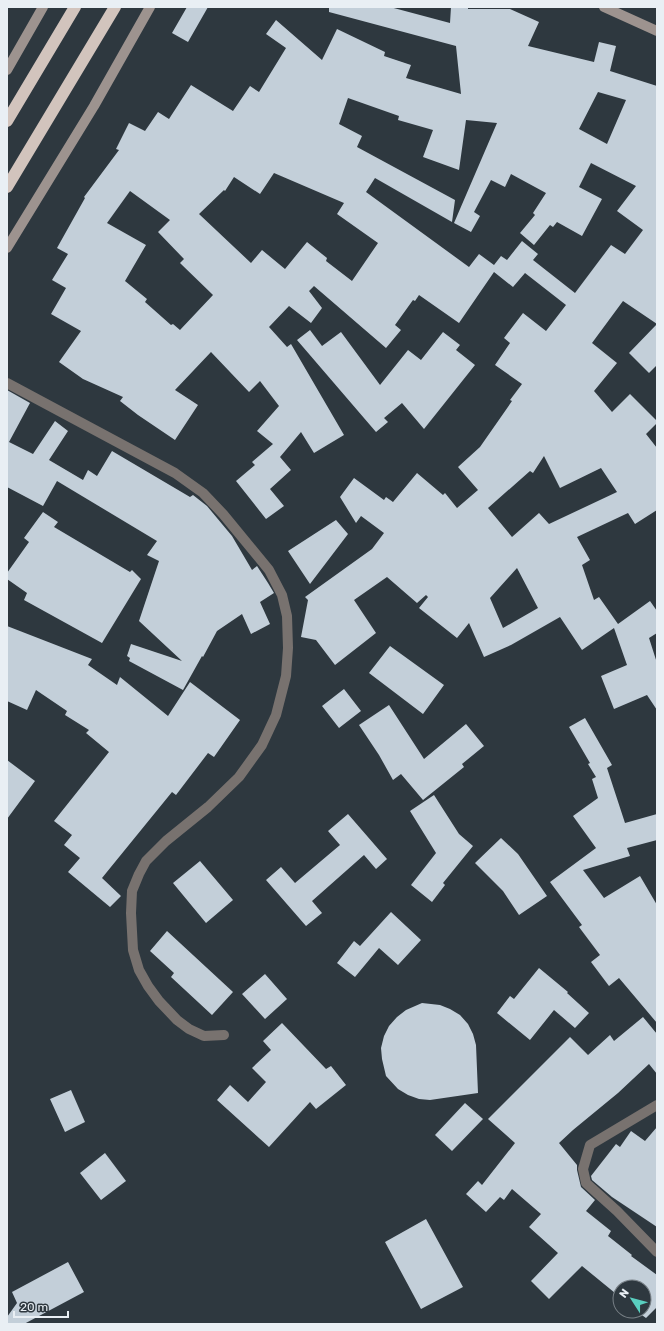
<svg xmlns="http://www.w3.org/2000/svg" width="664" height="1331" viewBox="0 0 664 1331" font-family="Rubik,sans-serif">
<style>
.building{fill:#c3cfd9;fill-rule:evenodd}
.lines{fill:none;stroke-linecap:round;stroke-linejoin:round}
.street{stroke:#78726f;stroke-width:10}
.secondary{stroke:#9d938f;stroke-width:10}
.highway{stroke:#d2c4bd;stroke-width:12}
</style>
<rect width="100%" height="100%" fill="#2e383f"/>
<path class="building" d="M 187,7 L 208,7 L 188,42 L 172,33 Z
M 329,7 L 390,7 L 450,23 L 451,7 L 468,7 L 468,9 L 510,9 L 539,22 L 528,46 L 594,62 L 599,42 L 616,46 L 610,71 L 657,86 L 657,324 L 623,301 L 592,343 L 617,363 L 594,391 L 612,412 L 630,394 L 657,421 L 657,423 L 646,434 L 657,448 L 657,510 L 635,524 L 628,513 L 577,537 L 590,560 L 582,565 L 594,600 L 599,597 L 618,624 L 650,601 L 657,611 L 657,633 L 649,638 L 657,663 L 657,710 L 647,695 L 614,709 L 601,676 L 627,665 L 614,628 L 582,650 L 560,617 L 511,645 L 484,657 L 469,623 L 457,638 L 419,608 L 428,597 L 426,595 L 417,603 L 387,577 L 354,600 L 376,633 L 335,665 L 316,640 L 301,637 L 308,600 L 305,597 L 372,549 L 384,533 L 361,516 L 356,523 L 340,497 L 354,478 L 384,500 L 386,497 L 393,502 L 417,473 L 443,495 L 445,493 L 457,508 L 478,490 L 458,467 L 480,447 L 512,401 L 510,400 L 522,384 L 495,365 L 510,343 L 504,338 L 523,313 L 546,331 L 566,305 L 525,273 L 513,287 L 494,272 L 459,323 L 419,295 L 415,301 L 413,300 L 395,325 L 401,330 L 386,348 L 314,286 L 309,291 L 322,308 L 311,323 L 289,306 L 269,327 L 287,347 L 291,344 L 344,435 L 314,453 L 301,432 L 280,457 L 291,470 L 270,489 L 284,506 L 266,519 L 236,481 L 255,465 L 252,462 L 273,444 L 257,431 L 279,406 L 260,381 L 249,392 L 211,352 L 175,390 L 198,405 L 175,440 L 138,415 L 120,401 L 123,397 L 83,379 L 59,362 L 81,331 L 51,314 L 66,288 L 52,280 L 68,254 L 57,248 L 85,198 L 84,197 L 119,150 L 116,149 L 129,123 L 145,131 L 158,112 L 169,119 L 191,85 L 233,111 L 250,86 L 259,92 L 286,48 L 266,34 L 276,20 L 322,60 L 337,29 L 385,52 L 384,56 L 411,65 L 406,78 L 461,94 L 456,46 L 329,12 ZM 598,92 L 626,100 L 607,144 L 579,129 ZM 348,98 L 399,116 L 398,120 L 433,130 L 423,157 L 459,170 L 466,120 L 497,123 L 454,223 L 471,232 L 480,216 L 474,212 L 491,180 L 505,187 L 511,174 L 546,193 L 533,213 L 535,215 L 520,233 L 534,245 L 550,225 L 553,227 L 557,222 L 582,236 L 602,199 L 579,187 L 591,163 L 636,186 L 617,211 L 643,230 L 625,254 L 611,245 L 575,293 L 533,260 L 538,254 L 522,241 L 507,260 L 501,256 L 494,265 L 479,254 L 469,267 L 366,192 L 375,178 L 452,222 L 455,200 L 357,147 L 362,136 L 339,124 ZM 274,173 L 344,203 L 337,214 L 378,243 L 352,281 L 326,261 L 327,258 L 307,242 L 285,269 L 262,250 L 251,263 L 199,214 L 224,190 L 225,191 L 234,177 L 260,194 ZM 130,191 L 170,220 L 158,232 L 184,259 L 180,263 L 213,295 L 180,330 L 173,324 L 171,325 L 145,302 L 147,299 L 125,281 L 146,245 L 107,223 ZM 544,456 L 560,488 L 601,468 L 617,492 L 549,524 L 539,513 L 512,537 L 488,508 L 530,471 L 533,473 ZM 517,568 L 538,608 L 503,628 L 490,598 Z
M 657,324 L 657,365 L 649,373 L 629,353 Z
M 310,330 L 322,346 L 341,332 L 380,385 L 408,350 L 421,360 L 443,332 L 460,345 L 456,350 L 475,365 L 424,429 L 402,403 L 384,418 L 388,422 L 376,432 L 297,340 Z
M 7,390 L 30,403 L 9,442 L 33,454 L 55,421 L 68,431 L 49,460 L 83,480 L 88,470 L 97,476 L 112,451 L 190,497 L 193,495 L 207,506 L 232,536 L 252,570 L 257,566 L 268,583 L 274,593 L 260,602 L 270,624 L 251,634 L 242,614 L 217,631 L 203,657 L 202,656 L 183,690 L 129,661 L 130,658 L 127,656 L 131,644 L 182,661 L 139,621 L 159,561 L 147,555 L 157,541 L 57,481 L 43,506 L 7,487 Z
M 43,512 L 58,522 L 54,527 L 130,572 L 132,570 L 141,579 L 102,643 L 24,600 L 27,593 L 7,579 L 7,573 L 29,542 L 24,538 Z
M 336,520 L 348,534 L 310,584 L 288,551 Z
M 7,626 L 92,659 L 88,665 L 117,685 L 120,677 L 168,716 L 190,682 L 240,720 L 214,757 L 208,753 L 176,795 L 172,792 L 102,878 L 121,896 L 110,907 L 68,872 L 80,858 L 64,845 L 72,835 L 54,821 L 109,752 L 86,733 L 89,730 L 65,715 L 67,711 L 36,690 L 27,710 L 7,701 Z
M 390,646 L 444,685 L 423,714 L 369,673 Z
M 344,689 L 361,711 L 339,728 L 322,706 Z
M 389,705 L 424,759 L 466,724 L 484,746 L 462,764 L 464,767 L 423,800 L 401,774 L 393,780 L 379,755 L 359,725 Z
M 585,718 L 612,765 L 607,768 L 625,823 L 657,814 L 657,840 L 627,848 L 630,856 L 583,870 L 604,898 L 640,876 L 657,905 L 657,1023 L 619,978 L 609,986 L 591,962 L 600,955 L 579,927 L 582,925 L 550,882 L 596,848 L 573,816 L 598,798 L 592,779 L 596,777 L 588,764 L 590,763 L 569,727 Z
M 7,760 L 35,781 L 7,819 Z
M 434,795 L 459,834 L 473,846 L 443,883 L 445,885 L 432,902 L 411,885 L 436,853 L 410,811 Z
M 348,814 L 387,859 L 376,869 L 364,855 L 312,901 L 322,913 L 306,926 L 266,880 L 281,867 L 295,883 L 340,845 L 328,831 Z
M 501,838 L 518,854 L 547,896 L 519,915 L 503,891 L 475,863 Z
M 200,861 L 233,900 L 206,923 L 173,883 Z
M 391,912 L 421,940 L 398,965 L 379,948 L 355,977 L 337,963 L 354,941 L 360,946 Z
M 167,931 L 233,992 L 212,1015 L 171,977 L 174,973 L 150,951 Z
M 539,968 L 568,992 L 567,993 L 589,1013 L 575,1028 L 554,1010 L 530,1040 L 497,1013 L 510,996 L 514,999 Z
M 265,974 L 287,999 L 265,1019 L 242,994 Z
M 422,1003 L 440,1005 L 450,1009 L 460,1015 L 468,1024 L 473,1034 L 476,1045 L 478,1093 L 430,1100 L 419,1099 L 408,1095 L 398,1089 L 386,1076 L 382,1059 L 381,1048 L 384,1036 L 389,1026 L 397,1017 L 406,1010 Z
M 643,1017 L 657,1034 L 657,1074 L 649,1064 L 618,1093 L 573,1130 L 559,1143 L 577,1165 L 577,1170 L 581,1187 L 595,1200 L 586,1211 L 611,1231 L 608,1236 L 632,1255 L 631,1256 L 657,1275 L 657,1307 L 646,1318 L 636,1311 L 644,1311 L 644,1287 L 620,1287 L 620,1300 L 613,1295 L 615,1293 L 582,1266 L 549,1299 L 531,1281 L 558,1253 L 529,1227 L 541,1214 L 512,1189 L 504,1200 L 500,1197 L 486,1212 L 466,1194 L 478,1181 L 482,1185 L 515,1143 L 488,1119 L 570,1037 L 588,1055 L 610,1035 L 614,1041 Z
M 282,1023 L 326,1069 L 331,1066 L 346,1085 L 316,1109 L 310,1102 L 269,1147 L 217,1100 L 230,1085 L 248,1102 L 266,1082 L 252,1068 L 271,1050 L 263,1041 Z
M 71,1090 L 85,1122 L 65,1132 L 50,1099 Z
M 465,1103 L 483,1119 L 452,1151 L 435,1135 Z
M 657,1127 L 657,1227 L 612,1197 L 592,1180 L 591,1176 L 616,1144 L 620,1147 L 631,1131 L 645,1141 Z
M 105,1153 L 126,1181 L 101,1200 L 80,1173 Z
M 426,1219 L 463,1287 L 421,1309 L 385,1242 Z
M 68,1262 L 84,1292 L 24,1324 L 7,1324 L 7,1317 L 17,1303 L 12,1292 Z"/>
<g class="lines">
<path class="street" d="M 7,383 L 175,473 L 203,493 L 223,514 L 269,570 L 282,595 L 287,616 L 288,648 L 286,676 L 276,715 L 262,745 L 239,777 L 208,807 L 166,841 L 146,861 L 139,874 L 132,891 L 131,913 L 133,950 L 139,970 L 148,986 L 159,1001 L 177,1020 L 189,1029 L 204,1036 L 224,1035
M 657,1105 L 590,1145 L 583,1169 L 586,1183 L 617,1211 L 657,1252"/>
<path class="secondary" d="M 604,7 L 657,31
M 7,70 L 43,7
M 7,248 L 94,106 L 150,7"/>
<path class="highway" d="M 7,121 L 75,7
M 7,187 L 115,7"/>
</g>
<rect width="664" height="1331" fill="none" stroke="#e9eff4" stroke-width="16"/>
<g transform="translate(632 1299) rotate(306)"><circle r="19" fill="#2e383f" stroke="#798187"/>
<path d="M0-3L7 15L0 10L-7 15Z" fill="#59cebf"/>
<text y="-6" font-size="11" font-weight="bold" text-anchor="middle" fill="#e9eff4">N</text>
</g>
<path d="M14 1311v6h54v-6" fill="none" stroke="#e9eff4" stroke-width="2"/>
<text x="20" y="1311" font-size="12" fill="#e9eff4" stroke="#2e383f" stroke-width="3" paint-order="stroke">20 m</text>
</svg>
